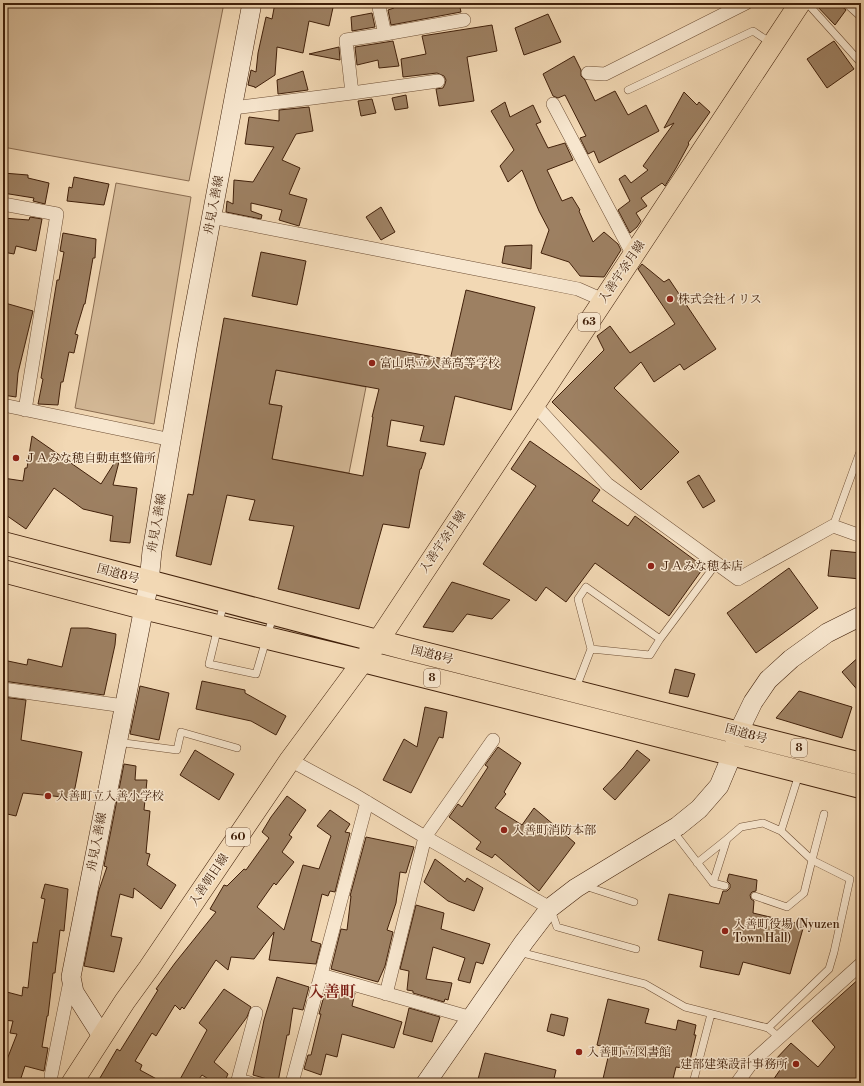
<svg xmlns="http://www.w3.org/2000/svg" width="864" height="1086" viewBox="0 0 864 1086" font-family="'Libre Bodoni','Noto Serif JP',serif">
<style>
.green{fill:#d4b997;stroke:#8a6c50}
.building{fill:#9d8062;stroke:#41200a;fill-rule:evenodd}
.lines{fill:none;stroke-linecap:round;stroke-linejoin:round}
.lane-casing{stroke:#6d4e34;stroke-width:8}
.street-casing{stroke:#6d4e34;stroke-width:14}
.secondary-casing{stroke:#41200a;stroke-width:20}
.primary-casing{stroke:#41200a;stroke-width:22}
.highway-casing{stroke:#41200a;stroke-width:24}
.lane{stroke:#f7e6ce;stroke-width:7}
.street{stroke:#f7e6ce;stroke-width:13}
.secondary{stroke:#f7e6ce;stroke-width:19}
.primary{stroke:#f2d8b4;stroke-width:21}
.highway{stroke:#f2d8b4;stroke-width:22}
.poi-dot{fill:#8f2418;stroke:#f7e6ce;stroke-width:1.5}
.labels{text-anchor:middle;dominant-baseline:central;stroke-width:3;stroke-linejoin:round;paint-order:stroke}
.shield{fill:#f7e6ce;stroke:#785b45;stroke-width:1}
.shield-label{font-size:11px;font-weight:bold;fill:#41200a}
.street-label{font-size:12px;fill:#41200a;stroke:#f7e6ce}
.poi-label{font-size:12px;fill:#41200a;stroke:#f7e6ce;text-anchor:start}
.district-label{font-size:16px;font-weight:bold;fill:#7a1f14;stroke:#f7e6ce}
</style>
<rect width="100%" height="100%" fill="#f2d8b4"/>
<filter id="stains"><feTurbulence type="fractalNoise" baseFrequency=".005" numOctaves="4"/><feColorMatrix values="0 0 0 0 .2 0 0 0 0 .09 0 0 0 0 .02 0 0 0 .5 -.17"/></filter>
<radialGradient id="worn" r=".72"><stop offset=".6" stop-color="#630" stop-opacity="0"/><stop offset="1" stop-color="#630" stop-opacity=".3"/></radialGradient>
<path class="green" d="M 3,3 L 224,3 L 189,181 L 3,147 Z
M 116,183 L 191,197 L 154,424 L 75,408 Z
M 276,370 L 366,387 L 349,473 L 272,459 L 282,406 L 269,404 Z"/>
<path class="building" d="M 275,3 L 334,3 L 329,26 L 309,21 L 303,53 L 277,47 L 275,75 L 255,88 L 255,87 L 248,85 L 251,70 L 256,72 L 258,53 L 266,17 L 272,19 Z
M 394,3 L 459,3 L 461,12 L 391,25 L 388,10 L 394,8 Z
M 814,3 L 838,3 L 846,10 L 835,25 Z
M 372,13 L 375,27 L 352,31 L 351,17 Z
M 548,14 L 561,42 L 524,55 L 515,28 Z
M 492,25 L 497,51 L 467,57 L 474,101 L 439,106 L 436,89 L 443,88 L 445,84 L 446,80 L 444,76 L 437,73 L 403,77 L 401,59 L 426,54 L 422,36 Z
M 393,41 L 399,66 L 379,68 L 378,60 L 357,65 L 355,47 Z
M 834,41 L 854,69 L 827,88 L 807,59 Z
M 339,47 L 340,60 L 309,54 Z
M 574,56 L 581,70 L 581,76 L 585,80 L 595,101 L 615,91 L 628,115 L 646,105 L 659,131 L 599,163 L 594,151 L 588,154 L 580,138 L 586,136 L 565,95 L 558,98 L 553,96 L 543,74 Z
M 303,71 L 308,90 L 278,94 L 277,80 Z
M 684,92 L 697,105 L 699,102 L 710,112 L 688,143 L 689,144 L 676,168 L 665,186 L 662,183 L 641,198 L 647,206 L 636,213 L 641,221 L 637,227 L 630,233 L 618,210 L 630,201 L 619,179 L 625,175 L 631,183 L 648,170 L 643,166 L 674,123 L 664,128 Z
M 406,95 L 408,108 L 395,110 L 392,98 Z
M 372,99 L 376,113 L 361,116 L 358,101 Z
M 505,102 L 510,117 L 533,105 L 541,122 L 536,124 L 548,148 L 565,143 L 573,160 L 547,170 L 562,201 L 572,197 L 580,210 L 579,211 L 593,242 L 604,232 L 618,244 L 621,250 L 604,277 L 580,276 L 569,262 L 541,253 L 549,230 L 539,211 L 522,170 L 508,182 L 500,166 L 514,150 L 491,111 Z
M 309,107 L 313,131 L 296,134 L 282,160 L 300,168 L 289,194 L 307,199 L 299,226 L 279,220 L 282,210 L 251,203 L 251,211 L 262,215 L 261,219 L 226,212 L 227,201 L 233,204 L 234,180 L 253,182 L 274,147 L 245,144 L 249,117 L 279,121 L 279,110 Z
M 3,173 L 28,175 L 28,178 L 49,183 L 45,204 L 33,201 L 34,198 L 3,193 Z
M 74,177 L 109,184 L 104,205 L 67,201 L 69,187 L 72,188 Z
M 381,207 L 395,232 L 381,240 L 366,217 Z
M 30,217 L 42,219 L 36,251 L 16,246 L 14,254 L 3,252 L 3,218 L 29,220 Z
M 63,233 L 96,239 L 95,258 L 93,258 L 85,304 L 84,304 L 75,334 L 78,335 L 74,353 L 69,352 L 63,382 L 61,382 L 58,405 L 38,404 L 43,379 L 41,378 L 57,280 L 59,280 L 64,252 L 60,251 Z
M 532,245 L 531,269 L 502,263 L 505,246 Z
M 261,252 L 306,261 L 297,305 L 252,296 Z
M 642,264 L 664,282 L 669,279 L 716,349 L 684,370 L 680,364 L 654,382 L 641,362 L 614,388 L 679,452 L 641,490 L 552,402 L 604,350 L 597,336 L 610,326 L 630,353 L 675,324 L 638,269 Z
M 466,290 L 535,307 L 511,410 L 455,396 L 444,445 L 420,441 L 424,426 L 391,420 L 387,446 L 426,453 L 421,469 L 420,469 L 409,528 L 383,524 L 359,609 L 278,589 L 294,526 L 249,520 L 255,500 L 227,495 L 211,565 L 176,556 L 188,494 L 193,495 L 224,318 L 450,360 ZM 276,370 L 379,389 L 372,417 L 373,417 L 363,476 L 272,459 L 282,406 L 269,404 Z
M 5,303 L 33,311 L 18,373 L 16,397 L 3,395 L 3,311 Z
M 32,436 L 101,484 L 118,457 L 120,458 L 113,485 L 137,488 L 130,543 L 110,541 L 113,516 L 83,509 L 54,488 L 26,529 L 3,513 L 3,478 L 23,481 L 25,468 L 27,468 Z
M 530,441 L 600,490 L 592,501 L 628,526 L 635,516 L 704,567 L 669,616 L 595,563 L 566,602 L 546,587 L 536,601 L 483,564 L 536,486 L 511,469 Z
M 699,475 L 715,501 L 703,508 L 687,482 Z
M 831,550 L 861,553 L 861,579 L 828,576 Z
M 789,568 L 818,608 L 756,653 L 727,613 Z
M 452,582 L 510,600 L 492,619 L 467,614 L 453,632 L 423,627 Z
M 71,628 L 88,628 L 116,634 L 115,645 L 104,695 L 3,681 L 3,660 L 27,665 L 28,659 L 62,667 Z
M 861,655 L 861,694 L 842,672 Z
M 675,669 L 695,674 L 688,697 L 669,693 Z
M 202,681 L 245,690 L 245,693 L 286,716 L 276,735 L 251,721 L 196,709 Z
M 140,686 L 169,693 L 159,740 L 130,734 Z
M 799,691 L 852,707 L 842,738 L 776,718 Z
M 3,697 L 26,700 L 21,740 L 82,752 L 73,798 L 23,793 L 16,816 L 3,813 Z
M 425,707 L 447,712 L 443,738 L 439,737 L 411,793 L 383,780 L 404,739 L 417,747 Z
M 498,747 L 521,763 L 504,792 L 506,794 L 495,808 L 522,825 L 534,808 L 575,843 L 539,891 L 495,854 L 492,858 L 476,849 L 481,842 L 449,817 L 458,804 L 462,807 L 488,767 L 485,765 Z
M 195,750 L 234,774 L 219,800 L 180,775 Z
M 637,750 L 650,760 L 615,800 L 603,789 L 624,767 Z
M 124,764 L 136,766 L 135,780 L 147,780 L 144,810 L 150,811 L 146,853 L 150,854 L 147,865 L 176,885 L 161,909 L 134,888 L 133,898 L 120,894 L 111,936 L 122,938 L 114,972 L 84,966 L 99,890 L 107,867 L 104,866 Z
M 287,796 L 306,810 L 289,835 L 292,837 L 282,852 L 294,862 L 276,885 L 274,883 L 257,907 L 284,930 L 303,865 L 319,869 L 331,836 L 317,826 L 330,810 L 350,824 L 345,832 L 350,833 L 335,892 L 330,891 L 328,896 L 322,894 L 311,941 L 321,944 L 316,964 L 269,960 L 274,932 L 254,959 L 231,957 L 228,970 L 216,960 L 184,1009 L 182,1007 L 180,1010 L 175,1005 L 156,1036 L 152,1033 L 135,1061 L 142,1065 L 140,1070 L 164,1083 L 97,1083 L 117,1049 L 120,1051 L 158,990 L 156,989 L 175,963 L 216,912 L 210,909 L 224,885 L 227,886 L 244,869 L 246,870 L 269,838 L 262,832 L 271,817 Z
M 366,837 L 414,847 L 406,873 L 400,872 L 396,903 L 387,930 L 393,932 L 385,966 L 378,982 L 331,969 L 341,929 L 347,930 L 351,896 L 350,896 Z
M 435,859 L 465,882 L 467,878 L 483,888 L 474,911 L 448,901 L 424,882 Z
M 729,874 L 757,880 L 756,891 L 752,892 L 750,895 L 751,899 L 754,901 L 753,913 L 804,925 L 790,974 L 743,962 L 739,975 L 700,967 L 703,951 L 658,940 L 669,894 L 719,904 L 723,891 L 727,891 L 730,888 L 730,884 L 727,881 Z
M 45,884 L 68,889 L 64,931 L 60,930 L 55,973 L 53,973 L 48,1016 L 47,1016 L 42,1047 L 48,1048 L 44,1071 L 25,1066 L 20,1081 L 3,1077 L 6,1062 L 17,1034 L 10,1033 L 13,1021 L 3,1020 L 3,991 L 22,996 L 23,987 L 28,988 L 33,942 L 37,943 L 45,899 L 41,898 Z
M 416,905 L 444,913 L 441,929 L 490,944 L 483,964 L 476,962 L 470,983 L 458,980 L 465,958 L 433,947 L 426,979 L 452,983 L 448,1000 L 445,999 L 444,1002 L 413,993 L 413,991 L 407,990 L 409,971 L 400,969 Z
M 277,977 L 309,987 L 303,1010 L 293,1008 L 289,1035 L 287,1035 L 278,1082 L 253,1075 L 264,1020 Z
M 861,977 L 861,1083 L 771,1083 L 782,1067 L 774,1061 L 791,1043 L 818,1067 L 835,1047 L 812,1021 Z
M 327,985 L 355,993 L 352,1006 L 402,1022 L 394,1048 L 342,1034 L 337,1057 L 326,1054 L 321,1075 L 304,1069 L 308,1055 L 311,1055 L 321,1014 L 319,1014 Z
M 224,989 L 251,1007 L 247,1017 L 214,1062 L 228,1074 L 224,1083 L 215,1083 L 202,1075 L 196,1083 L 178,1083 L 207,1030 L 199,1023 Z
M 608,999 L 649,1009 L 645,1023 L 676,1030 L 678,1020 L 696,1025 L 694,1035 L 696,1035 L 688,1069 L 676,1067 L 672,1083 L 602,1083 L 610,1049 L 597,1045 Z
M 409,1008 L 440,1017 L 432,1042 L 403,1034 Z
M 551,1014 L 568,1018 L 564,1036 L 547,1031 Z
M 485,1053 L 556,1070 L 553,1083 L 477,1083 Z"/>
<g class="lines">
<defs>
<path id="lane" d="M 807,3 L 861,63
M 628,90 L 753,31 L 771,43
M 833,526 L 861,449
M 224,602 L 209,664 L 256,674 L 273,616
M 660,639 L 716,564
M 576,688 L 591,649 L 650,655 L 660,639 L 586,587 L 578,599 L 591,649
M 117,742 L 177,750 L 181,732 L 237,748
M 799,774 L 781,831 L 812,860 L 824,814
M 673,831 L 713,883 L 725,886
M 727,839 L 741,827 L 763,823 L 781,831
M 697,863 L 727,839 L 713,883
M 585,886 L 634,902
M 755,896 L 787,907 L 804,893 L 812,860 L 850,879 L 834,952 L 829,969 L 768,1028 L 779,1037
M 551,910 L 557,927 L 636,949
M 519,952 L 645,984 L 685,1007 L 768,1028
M 693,1083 L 711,1014"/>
<path id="street" d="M 850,3 L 861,13
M 385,34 L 464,20
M 588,73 L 605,74 L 746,3
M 352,93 L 438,81
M 553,104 L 633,255
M 233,108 L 352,93 L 346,40 L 385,34 L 378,3
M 3,204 L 57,214 L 25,410
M 212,217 L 578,289 L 603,300
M 534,404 L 607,484 L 738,579 L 833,526 L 861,536
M 3,405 L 172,440
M 3,689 L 124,706
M 290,760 L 355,795 L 425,837 L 550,908
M 321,975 L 472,1018
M 386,994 L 425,837 L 493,740
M 51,1076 L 70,981
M 238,1080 L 256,1013
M 236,1083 L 238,1080 L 250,1083
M 292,1083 L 367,802
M 737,1083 L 753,1061 L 861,964"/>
<path id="secondary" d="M 102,1036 L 74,992 L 71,977 L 149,582 L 152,551 L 188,342 L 252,3
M 426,1083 L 524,942 L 550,908 L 576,888 L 678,826 L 699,809 L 719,786 L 732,755 L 738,733 L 753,702 L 768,680 L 791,659 L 827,633 L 861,616"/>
<path id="primary" d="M 72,1083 L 125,1001 L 149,968 L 290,760 L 378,641 L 800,3"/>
<path id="highway" d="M 3,543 L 404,648 L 861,764
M 3,571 L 143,608 L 363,661 L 861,787"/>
</defs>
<use href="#lane" class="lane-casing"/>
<use href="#street" class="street-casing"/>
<use href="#secondary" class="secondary-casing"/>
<use href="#primary" class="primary-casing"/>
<use href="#highway" class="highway-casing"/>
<use href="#lane" class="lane"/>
<use href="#street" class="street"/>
<use href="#secondary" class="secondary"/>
<use href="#primary" class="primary"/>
<use href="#highway" class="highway"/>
</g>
<g class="poi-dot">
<circle cx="670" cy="299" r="4"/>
<circle cx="372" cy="363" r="4"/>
<circle cx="16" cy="458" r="4"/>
<circle cx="651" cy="566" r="4"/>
<circle cx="48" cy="796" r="4"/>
<circle cx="504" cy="830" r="4"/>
<circle cx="725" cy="931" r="4"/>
<circle cx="579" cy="1052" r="4"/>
<circle cx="796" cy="1064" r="4"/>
</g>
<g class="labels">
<g class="shield">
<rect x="578" y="313" width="22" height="18" rx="3"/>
<rect x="424" y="669" width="16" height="18" rx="3"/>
<rect x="791" y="739" width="16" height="18" rx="3"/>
<rect x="226" y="828" width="24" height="18" rx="3"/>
</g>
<g class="shield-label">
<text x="589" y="322">63</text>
<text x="432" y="678">8</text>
<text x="799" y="748">8</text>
<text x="238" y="837">60</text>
</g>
<g class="street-label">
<text transform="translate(214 205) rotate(-79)">舟見入善線</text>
<text transform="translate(622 272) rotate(-56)">入善宇奈月線</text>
<text transform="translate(157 523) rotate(-80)">舟見入善線</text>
<text transform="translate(443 542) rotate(-56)">入善宇奈月線</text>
<text transform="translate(118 574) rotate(15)">国道8号</text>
<text transform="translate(432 655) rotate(14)">国道8号</text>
<text transform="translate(746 734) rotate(15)">国道8号</text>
<text transform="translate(97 842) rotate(-79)">舟見入善線</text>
<text transform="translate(209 880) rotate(-56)">入善朝日線</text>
</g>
<g class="poi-label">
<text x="678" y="299">株式会社イリス</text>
<text x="380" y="363">富山県立入善高等学校</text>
<text x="24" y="458">ＪＡみな穂自動車整備所</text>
<text x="659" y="566">ＪＡみな穂本店</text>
<text x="56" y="796">入善町立入善小学校</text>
<text x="512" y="830">入善町消防本部</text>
<text x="733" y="924">入善町役場 (Nyuzen<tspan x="733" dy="14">Town Hall)</tspan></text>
<text x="587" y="1052">入善町立図書館</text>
<text x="788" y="1064" text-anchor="end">建部建築設計事務所</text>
</g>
<g class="district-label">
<text x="332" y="992">入善町</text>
</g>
</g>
<rect width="864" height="1086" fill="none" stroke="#f2d8b4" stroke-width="16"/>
<rect x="4" y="4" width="856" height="1078" fill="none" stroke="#41200a" stroke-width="2"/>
<rect x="8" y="8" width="848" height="1070" fill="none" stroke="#41200a"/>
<rect width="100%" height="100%" filter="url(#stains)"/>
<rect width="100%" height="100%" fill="url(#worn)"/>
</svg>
